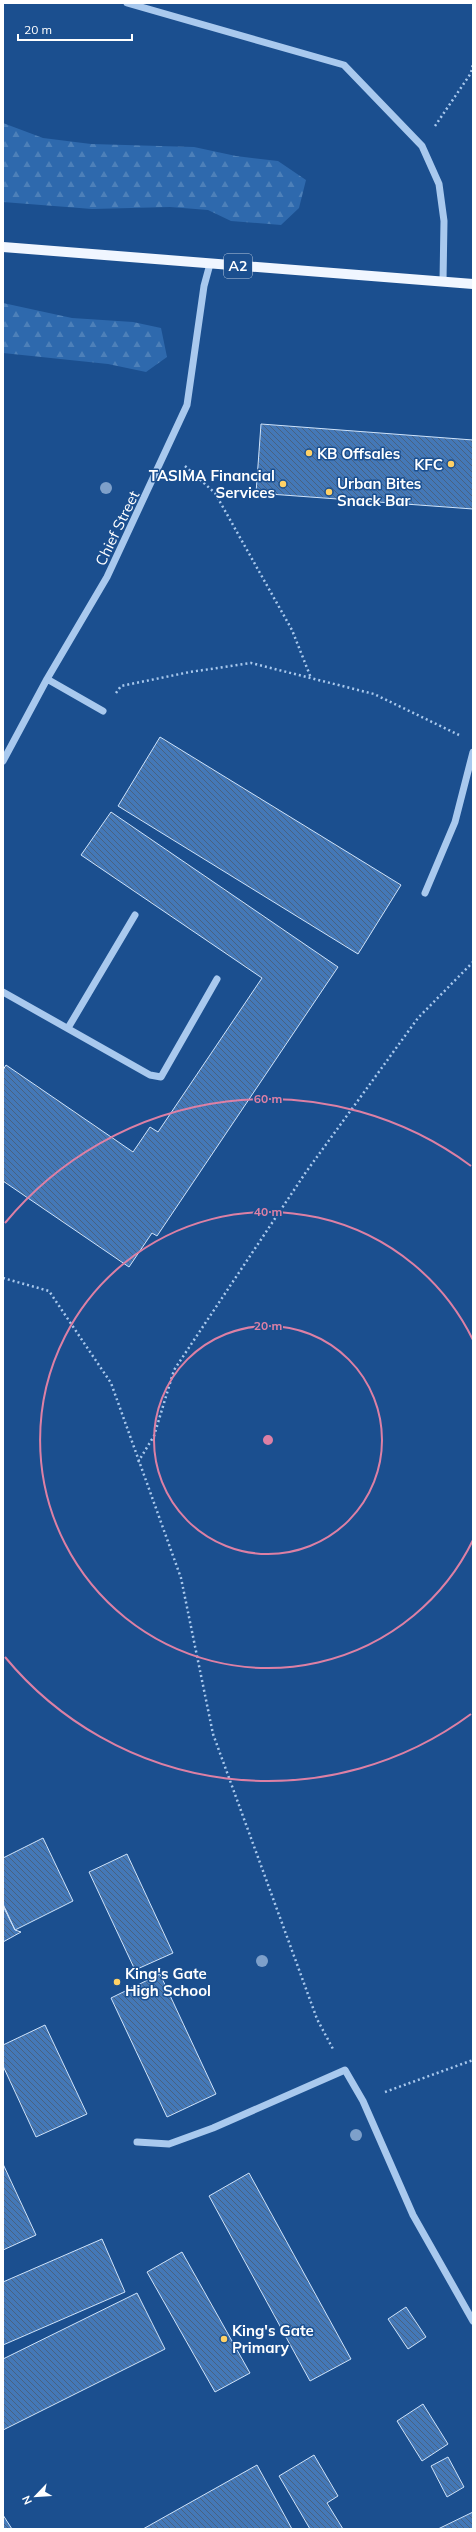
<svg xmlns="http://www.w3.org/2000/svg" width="476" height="2532" viewBox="0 0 476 2532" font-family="Mulish,sans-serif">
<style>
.forest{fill:url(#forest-firs)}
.building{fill:url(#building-back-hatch);stroke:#cfe3fa}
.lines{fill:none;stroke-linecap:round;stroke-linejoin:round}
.path{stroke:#a9c9ee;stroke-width:2.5;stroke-dasharray:2 3;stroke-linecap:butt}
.minor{stroke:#a9c9ee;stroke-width:7}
.major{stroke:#f0f6ff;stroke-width:10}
.tree{fill:#7ea0ca}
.ring{fill:none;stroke:#dd80a5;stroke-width:2}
.poi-dot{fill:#ffd166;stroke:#1b4f8f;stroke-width:1.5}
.labels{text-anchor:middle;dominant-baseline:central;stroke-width:3;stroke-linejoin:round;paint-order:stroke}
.shield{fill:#1b4f8f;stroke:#bbcadd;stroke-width:1}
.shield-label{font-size:14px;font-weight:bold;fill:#fff}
.poi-label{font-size:15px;font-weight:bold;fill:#fff;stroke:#1b4f8f;text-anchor:start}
.street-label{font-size:15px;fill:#fff;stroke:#1b4f8f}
.centre{fill:#dd80a5;stroke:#1b4f8f;stroke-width:2}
.ring-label{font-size:12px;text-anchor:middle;font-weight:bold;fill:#dd80a5;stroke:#1b4f8f;stroke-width:3;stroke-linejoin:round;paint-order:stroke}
</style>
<defs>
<pattern id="forest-firs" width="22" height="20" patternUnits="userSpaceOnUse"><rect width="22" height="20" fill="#2e69ad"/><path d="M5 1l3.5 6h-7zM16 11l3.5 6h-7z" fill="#4d80b9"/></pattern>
<pattern id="building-back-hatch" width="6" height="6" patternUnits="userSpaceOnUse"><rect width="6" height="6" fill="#4478b7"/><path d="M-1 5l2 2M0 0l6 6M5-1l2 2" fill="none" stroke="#486282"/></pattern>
</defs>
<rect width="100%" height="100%" fill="#1b4f8f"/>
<path class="forest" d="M 3,123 L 43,138 L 91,144 L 194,147 L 236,156 L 278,161 L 306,180 L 299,208 L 281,225 L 231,221 L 208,210 L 170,207 L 92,209 L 3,202 Z
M 3,303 L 72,318 L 133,322 L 161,328 L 167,357 L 146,372 L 108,364 L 3,353 Z"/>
<path class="building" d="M 261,424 L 473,440 L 473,509 L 256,493 Z
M 160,737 L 401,885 L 358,954 L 118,806 Z
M 111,812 L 338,967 L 157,1236 L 152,1233 L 129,1267 L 3,1181 L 3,1070 L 6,1065 L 133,1152 L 150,1127 L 158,1132 L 262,978 L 81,855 Z
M 43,1838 L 73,1901 L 15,1930 L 3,1904 L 3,1858 Z
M 127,1854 L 173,1953 L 135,1970 L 89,1872 Z
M 3,1906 L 15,1930 L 21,1932 L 3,1942 Z
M 160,1974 L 216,2094 L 167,2117 L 111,1998 Z
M 45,2025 L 87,2114 L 36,2137 L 3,2066 L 3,2045 Z
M 3,2164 L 36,2235 L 3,2250 Z
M 249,2173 L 351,2359 L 310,2381 L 209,2196 Z
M 102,2239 L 125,2292 L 3,2345 L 3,2282 Z
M 182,2252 L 250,2373 L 215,2392 L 147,2272 Z
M 137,2293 L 165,2349 L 3,2430 L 3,2359 Z
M 406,2307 L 426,2337 L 408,2349 L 388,2319 Z
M 423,2404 L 448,2444 L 422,2461 L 397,2421 Z
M 314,2455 L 338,2496 L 327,2503 L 343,2529 L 310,2529 L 279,2476 Z
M 448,2457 L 464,2487 L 447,2497 L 431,2466 Z
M 257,2465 L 292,2529 L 143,2529 Z
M 473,2512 L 473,2529 L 438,2529 Z
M 3,2515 L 12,2529 L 3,2529 Z"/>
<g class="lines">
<path class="path" d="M 435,126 L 471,73 L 473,64
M 185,466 L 215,493 L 292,630 L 311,678
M 116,693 L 121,686 L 190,672 L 251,663 L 374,694 L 459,735
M 3,1278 L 49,1291 L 111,1383 L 181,1578 L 213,1734 L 317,2019 L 333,2049
M 138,1462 L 154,1436 L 174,1370 L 306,1172 L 418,1018 L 473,962
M 385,2092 L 473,2060"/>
<path class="minor" d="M 127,3 L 344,65 L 422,146 L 439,184 L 444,221 L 443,281
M 47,679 L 103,711
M 3,761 L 47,679 L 107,577 L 187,405 L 204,286 L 210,264
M 425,893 L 455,822 L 473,752
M 3,992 L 150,1075 L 161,1077 L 217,979
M 68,1028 L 135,915
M 137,2142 L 169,2144 L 213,2128 L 345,2070 L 363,2101 L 413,2215 L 473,2321"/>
<path class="major" d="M 3,247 L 473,284"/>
</g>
<g class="tree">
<circle cx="106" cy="488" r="6"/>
<circle cx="262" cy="1961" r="6"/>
<circle cx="356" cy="2135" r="6"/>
</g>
<g class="ring">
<circle cx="268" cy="1440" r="114"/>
<path d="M473 1540A228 228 0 1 1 473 1340"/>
<path d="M471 1714A341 341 0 0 1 5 1657M5 1223A341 341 0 0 1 471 1166"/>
</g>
<g class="poi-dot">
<circle cx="309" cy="453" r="4"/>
<circle cx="451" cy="464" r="4"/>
<circle cx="283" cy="484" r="4"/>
<circle cx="329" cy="492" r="4"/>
<circle cx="117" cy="1982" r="4"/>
<circle cx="224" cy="2339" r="4"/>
</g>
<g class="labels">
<rect class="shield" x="224" y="254" width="28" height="24" rx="3"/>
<g class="shield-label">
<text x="238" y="266">A2</text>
</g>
<g class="poi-label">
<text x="317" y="453">KB Offsales</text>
<text x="443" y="464" text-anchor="end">KFC</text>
<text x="275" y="475" text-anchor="end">TASIMA Financial<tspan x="275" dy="17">Services</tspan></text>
<text x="337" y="483">Urban Bites<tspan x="337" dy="17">Snack Bar</tspan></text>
<text x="125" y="1973">King's Gate<tspan x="125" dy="17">High School</tspan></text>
<text x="232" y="2330">King's Gate<tspan x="232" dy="17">Primary</tspan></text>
</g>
<g class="street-label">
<text transform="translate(117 528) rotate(-64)">Chief Street</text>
</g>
</g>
<circle cx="268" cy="1440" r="6" class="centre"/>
<g class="ring-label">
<text x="268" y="1103">60 m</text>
<text x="268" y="1216">40 m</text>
<text x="268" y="1330">20 m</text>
</g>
<rect width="476" height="2532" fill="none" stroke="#ffffff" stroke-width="8"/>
<g transform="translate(36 2496) rotate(245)" stroke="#1b4f8f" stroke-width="3" paint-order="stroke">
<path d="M0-3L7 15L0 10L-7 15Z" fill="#ffffff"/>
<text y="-6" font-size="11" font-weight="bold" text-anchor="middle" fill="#ffffff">N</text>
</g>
<path d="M18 34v6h114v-6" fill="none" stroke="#ffffff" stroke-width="2"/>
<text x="24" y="34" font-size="12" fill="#ffffff" stroke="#1b4f8f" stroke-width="3" paint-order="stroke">20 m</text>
</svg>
